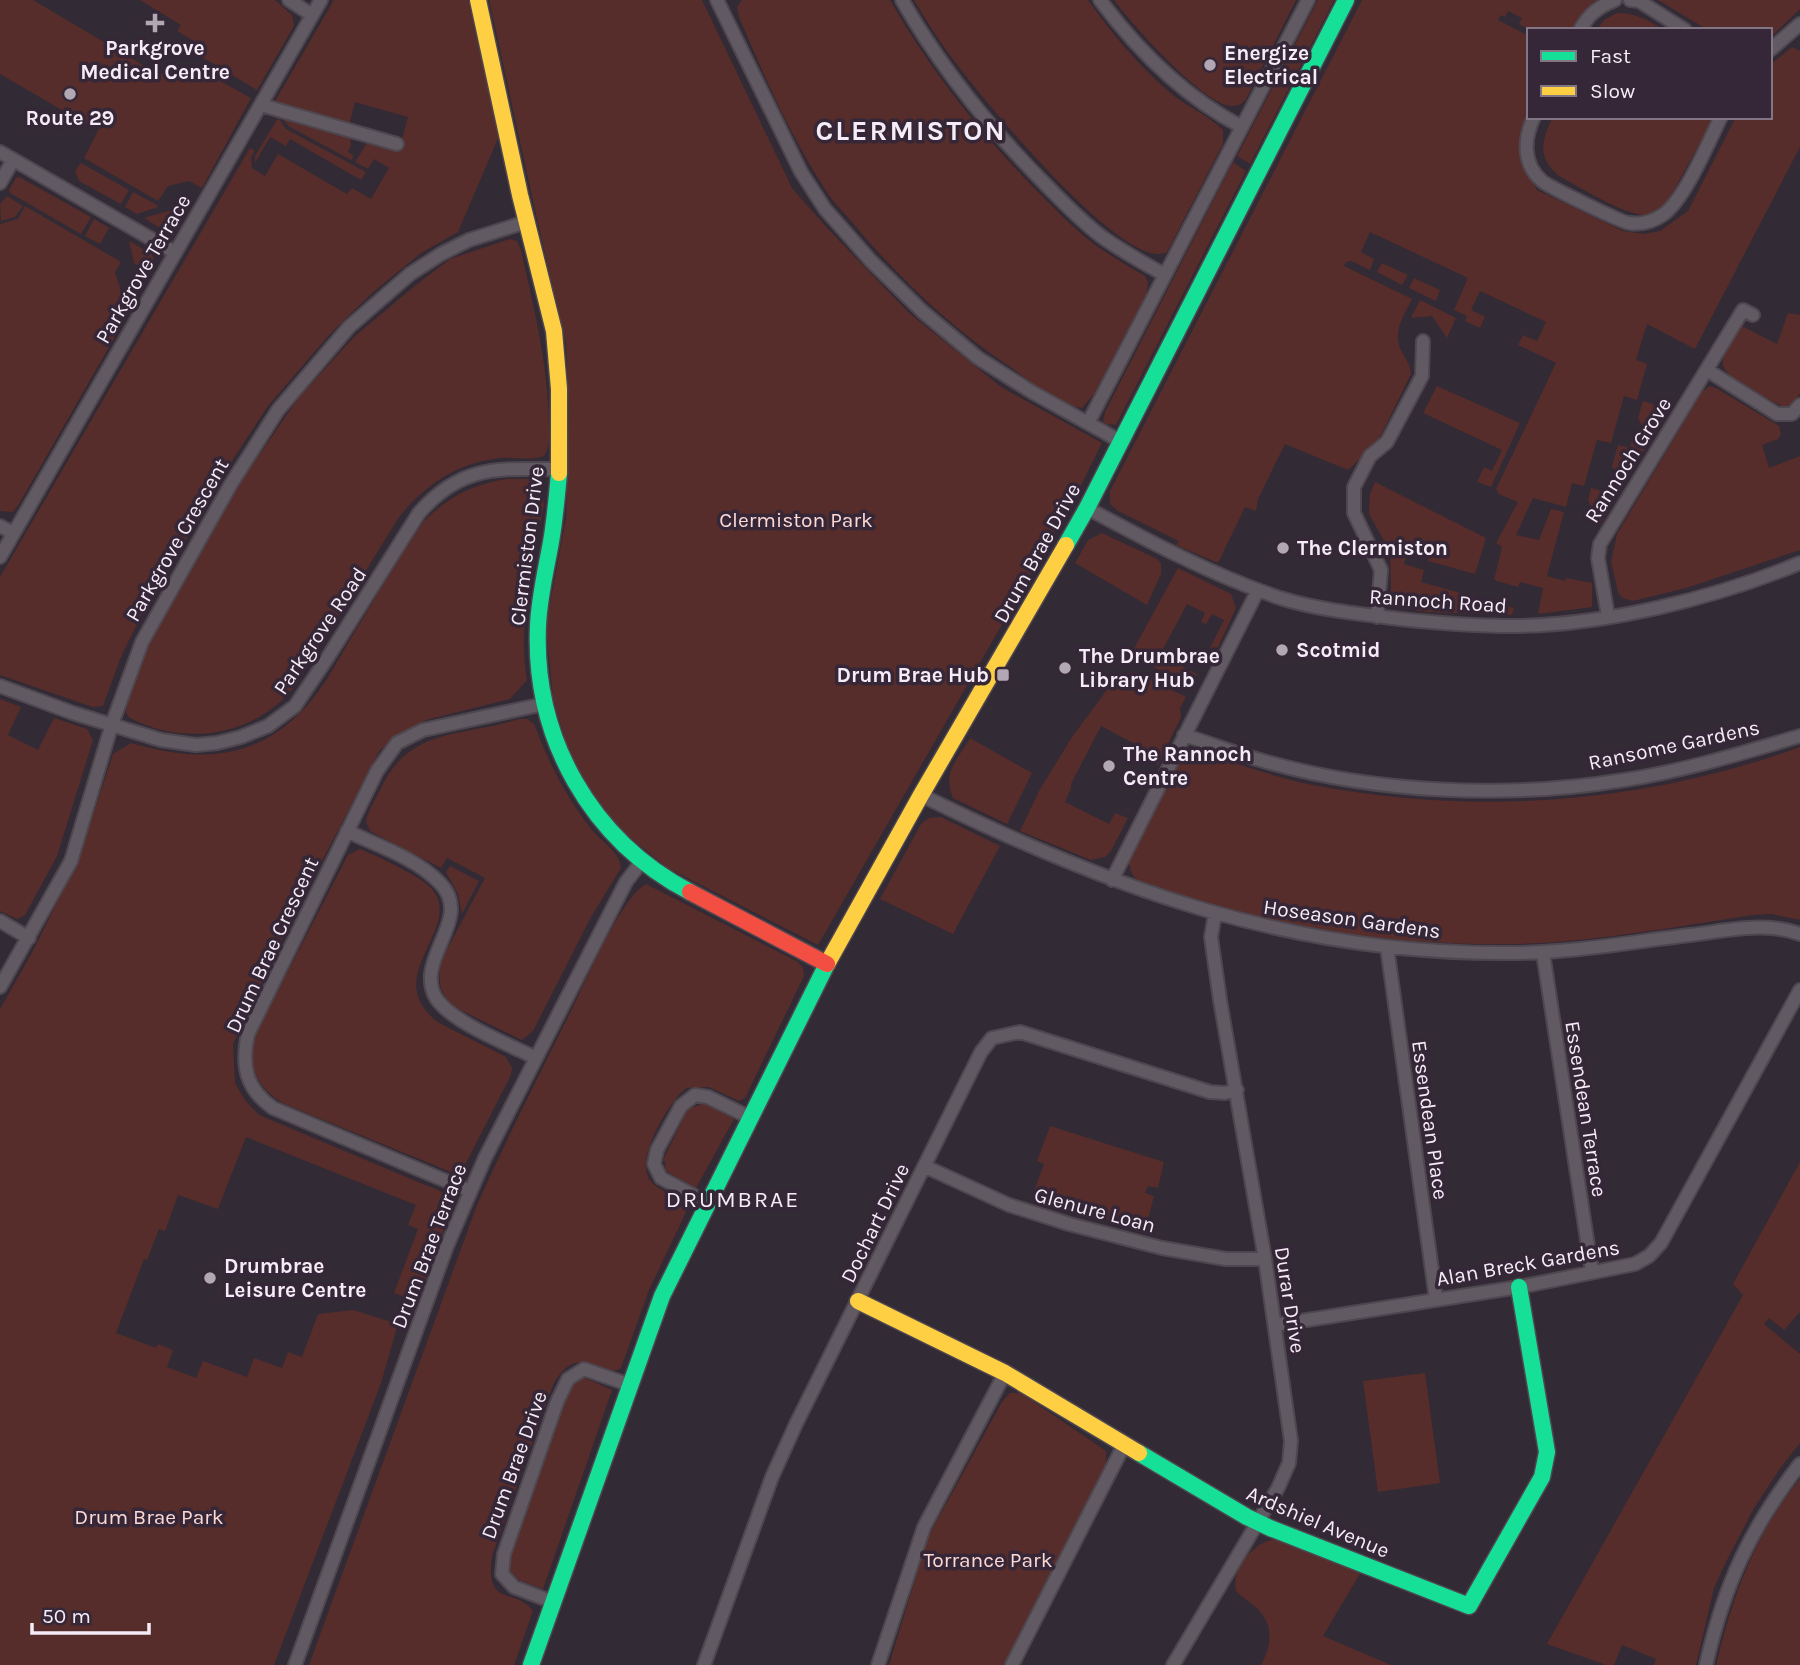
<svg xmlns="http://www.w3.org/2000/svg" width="1800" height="1665" viewBox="0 0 1800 1665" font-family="Karla,sans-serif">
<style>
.green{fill:#562d2a}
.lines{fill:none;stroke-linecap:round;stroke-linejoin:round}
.street-casing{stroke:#4e4750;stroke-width:16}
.fast-casing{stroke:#4e4750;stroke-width:19}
.slow-casing{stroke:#4e4750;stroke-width:19}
.jam-casing{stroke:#4e4750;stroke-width:19}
.street{stroke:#615a62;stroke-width:12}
.fast{stroke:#16e098;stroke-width:16}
.slow{stroke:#ffcf43;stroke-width:16}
.jam{stroke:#f24e42;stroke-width:16}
.poi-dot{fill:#b1a8b3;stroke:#352737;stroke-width:2.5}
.labels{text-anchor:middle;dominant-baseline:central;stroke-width:7;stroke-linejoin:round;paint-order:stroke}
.poi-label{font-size:21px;font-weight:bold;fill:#f6ecf7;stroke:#352737;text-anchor:start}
.street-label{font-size:21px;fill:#f6ecf7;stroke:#352737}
.park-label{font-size:21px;fill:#fed9d4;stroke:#352737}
.neighbourhood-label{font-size:23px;letter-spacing:2px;fill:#f6ecf7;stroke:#352737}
.district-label{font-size:28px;font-weight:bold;letter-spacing:2px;fill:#f6ecf7;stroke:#352737}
</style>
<rect width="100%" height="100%" fill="#322a34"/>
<path class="green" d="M 0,0 L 33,0 L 158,74 L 191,65 L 251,98 L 202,188 L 189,181 L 168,186 L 158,201 L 84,158 L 100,127 L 91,127 L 0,74 Z
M 140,0 L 275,0 L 292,15 L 294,26 L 257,90 L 197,54 L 196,42 L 177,31 L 181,25 Z
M 334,0 L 468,0 L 499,136 L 458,232 L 421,253 L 372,293 L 329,335 L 268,406 L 233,459 L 141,616 L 120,659 L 103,706 L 93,707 L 0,675 L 0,577 L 250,148 L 255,151 L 251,157 L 252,168 L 265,176 L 278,154 L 347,194 L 352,188 L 371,199 L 389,168 L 374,159 L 368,169 L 355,162 L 369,140 L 399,147 L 399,151 L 408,117 L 355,102 L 349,125 L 274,103 Z
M 489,0 L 702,0 L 792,188 L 828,229 L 908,312 L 1001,387 L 1102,443 L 1074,499 L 818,945 L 668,868 L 607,819 L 572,762 L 553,699 L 546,625 L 566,518 L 569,411 L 566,343 L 537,219 Z
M 742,0 L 890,0 C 930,70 980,133 1036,190 C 1055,209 1074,229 1095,245 C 1111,256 1128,266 1145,276 L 1148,282 L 1147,293 L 1094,394 L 1082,408 C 1056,404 1030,381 1009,366 C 950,327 897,276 852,222 C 843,211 832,201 825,189 C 790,135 764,76 739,17 L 737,7 Z
M 914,0 L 1088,0 C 1113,35 1141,69 1174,96 C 1190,108 1209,116 1223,130 L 1223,144 L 1167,252 C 1126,275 977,92 952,58 C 938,39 926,20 914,0 Z
M 1114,0 L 1296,0 L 1246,99 C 1243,103 1239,106 1232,106 C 1205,107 1130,22 1114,0 Z
M 1318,0 L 1334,0 L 1250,164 L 1237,156 Z
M 1362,0 L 1597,0 L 1593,2 L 1575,30 L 1530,30 L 1519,24 L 1522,18 L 1508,11 L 1505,17 L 1501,15 L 1498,20 L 1529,36 L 1529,116 L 1522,128 L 1521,157 L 1537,190 L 1623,231 L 1644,234 L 1660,231 L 1688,211 L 1736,117 L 1770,117 L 1770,65 L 1792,47 L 1800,51 L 1800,147 L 1695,349 L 1647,324 L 1636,360 L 1647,364 L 1637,400 L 1624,396 L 1611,443 L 1597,440 L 1584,486 L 1572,483 L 1566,507 L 1533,498 L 1516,535 L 1539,540 L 1551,509 L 1564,512 L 1547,576 L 1565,581 L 1566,578 L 1592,583 L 1592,607 L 1538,614 L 1543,588 L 1520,582 L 1518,587 L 1494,580 L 1502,547 L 1496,543 L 1518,502 L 1499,494 L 1496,489 L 1556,363 L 1518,345 L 1523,335 L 1537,341 L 1546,322 L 1480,291 L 1471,310 L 1485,317 L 1480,328 L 1465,321 L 1467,316 L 1454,310 L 1468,278 L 1370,232 L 1361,252 L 1374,259 L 1370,270 L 1351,261 L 1346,262 L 1344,266 L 1412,299 C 1405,314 1393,330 1400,348 C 1404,357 1410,363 1411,374 L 1381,435 L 1373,447 L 1348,470 L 1285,444 L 1258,499 L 1256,511 L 1245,507 L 1218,563 L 1176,545 L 1179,541 L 1118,511 L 1110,504 L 1110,491 Z
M 1658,0 L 1800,0 L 1800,9 L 1770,38 L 1770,30 L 1708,30 Z
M 1617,13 C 1636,13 1648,20 1664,30 L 1597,30 L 1604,20 Z
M 286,117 L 350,136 L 351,145 L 348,152 L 354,156 L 351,160 L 290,127 L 284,121 Z
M 1553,117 L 1714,117 L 1666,205 C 1660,209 1654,214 1646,215 C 1626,216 1579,187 1559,176 C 1537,158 1541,140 1553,117 Z
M 278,118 L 286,129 L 366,172 L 361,180 L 290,139 L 286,146 L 270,137 L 255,163 L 255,156 Z
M 1233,162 L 1246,171 L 1116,425 L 1105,424 L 1103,421 L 1105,412 Z
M 81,163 L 129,190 L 121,204 L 79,181 L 75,171 Z
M 19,177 L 91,217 L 81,234 L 10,193 L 9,190 L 16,178 Z
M 133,192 L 157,205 L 158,207 L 137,214 L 125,207 Z
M 7,196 L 23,206 L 15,217 L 1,221 L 0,204 Z
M 192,204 L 179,223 L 170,230 L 162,229 L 144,218 Z
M 25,206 L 121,262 L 115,272 L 121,291 L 136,300 L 19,504 L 13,512 L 0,511 L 0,224 L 18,219 Z
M 94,219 L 109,228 L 100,244 L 85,236 Z
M 510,239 L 517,241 L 521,250 C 534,308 548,364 549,424 C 549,435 551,446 544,456 C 531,461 515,457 501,458 C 458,462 425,485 399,517 L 294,687 C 255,736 186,747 130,718 L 126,713 L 127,705 L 143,655 L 162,619 L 246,474 L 299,397 L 354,337 L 416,285 L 450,259 Z
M 129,241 L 152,254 L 155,265 L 152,273 L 134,263 Z
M 1382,263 L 1408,275 L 1402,285 L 1377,272 Z
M 1414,278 L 1440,290 L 1436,301 L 1409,288 Z
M 1420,300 L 1456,318 L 1447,338 L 1432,316 L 1411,318 Z
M 1788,313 L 1800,315 L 1800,393 L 1791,407 L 1784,407 C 1769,399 1718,378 1723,359 C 1726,348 1735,335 1740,325 L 1777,344 Z
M 1437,386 L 1520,423 L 1491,487 L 1477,482 L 1484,467 L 1492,471 L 1502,450 L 1423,413 Z
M 1709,386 L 1716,388 L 1779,426 L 1781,434 L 1778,439 L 1762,445 L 1769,468 L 1800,456 L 1800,550 L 1686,588 L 1633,601 L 1622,598 L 1618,592 L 1611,562 L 1617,534 L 1702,392 Z
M 1643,401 L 1653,404 L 1658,428 L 1650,441 L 1638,418 Z
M 1635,431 L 1646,447 L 1622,488 L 1612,466 L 1618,445 L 1630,448 Z
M 507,479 L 533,479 L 542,487 L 544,505 C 533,563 517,621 527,680 L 510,699 L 426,720 L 394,737 L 388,744 L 380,750 L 287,928 L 233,1044 L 235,1083 L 245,1100 L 259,1115 L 425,1185 C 439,1190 453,1194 451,1211 L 419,1296 L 411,1299 L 394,1293 L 418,1229 L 408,1225 L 416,1205 L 246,1137 L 218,1209 L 178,1195 L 165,1231 L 159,1229 L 147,1260 L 144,1259 L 116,1333 L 156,1348 L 158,1344 L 173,1350 L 167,1367 L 196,1378 L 203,1361 L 247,1377 L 254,1358 L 282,1368 L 288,1352 L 302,1357 L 318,1314 L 353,1310 L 398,1324 L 381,1383 L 274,1665 L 0,1665 L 0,1009 L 33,951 L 79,858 L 113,754 L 131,743 C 205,765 268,759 317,693 C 329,678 338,660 348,643 C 373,602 397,560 424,521 C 448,497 473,484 507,479 Z
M 1375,482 L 1486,538 L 1475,574 L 1428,561 L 1429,555 L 1408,550 L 1404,564 L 1424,570 L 1421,582 L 1514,608 L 1512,615 L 1424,612 L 1398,606 L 1391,593 L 1390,551 L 1369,514 L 1370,494 Z
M 1607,485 L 1617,496 L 1600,525 L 1588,500 L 1591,488 L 1605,492 Z
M 1102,533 L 1157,559 L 1161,563 L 1161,574 L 1147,605 L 1075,563 L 1088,540 Z
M 1178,568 L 1231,594 L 1236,608 L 1218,647 L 1210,648 L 1224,620 L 1212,614 L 1206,624 L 1201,622 L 1205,613 L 1187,604 L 1160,655 L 1197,674 L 1190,688 L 1131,654 Z
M 1136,672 L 1186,697 L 1180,708 L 1181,717 L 1158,765 L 1142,757 L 1146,750 L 1101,726 L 1071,784 L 1071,788 L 1065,802 L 1109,824 L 1115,813 L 1128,818 L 1111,851 L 1105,857 L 1091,860 L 1020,831 L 1039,791 L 1072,737 L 1115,679 L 1126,673 Z
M 0,699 L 21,707 L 8,735 L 38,750 L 54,718 L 87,729 L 93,740 L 57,856 L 25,915 L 17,919 L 0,911 Z
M 519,719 L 527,719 L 534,724 C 549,763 566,797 592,830 C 601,841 621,853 621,868 L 591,917 L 533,1031 L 522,1040 L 452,1006 C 439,991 437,978 442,959 L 485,878 L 447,858 L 441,868 L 370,831 L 366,822 C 368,810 376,799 381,788 C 410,726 464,737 519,719 Z
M 970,738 L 1032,773 L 1007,824 L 953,798 C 942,771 957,761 970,738 Z
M 1800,747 L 1800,920 L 1771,914 L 1752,915 C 1674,927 1595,942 1515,944 C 1421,946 1324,935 1232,911 C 1201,904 1171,892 1141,882 L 1133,876 L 1128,861 L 1177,764 L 1188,754 L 1195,752 C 1207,753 1219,759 1231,762 C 1260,771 1289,781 1318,786 C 1480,816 1646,803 1800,747 Z
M 941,817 L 1000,846 L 953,934 L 880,899 L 921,824 L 929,818 Z
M 360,849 C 375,855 422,877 432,889 C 465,929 377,977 439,1023 L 506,1057 L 512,1068 L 511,1075 L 462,1171 L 451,1172 L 282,1103 C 256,1086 247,1065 255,1035 L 348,855 Z
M 450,866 L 479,881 L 462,914 L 458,894 L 446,872 Z
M 646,884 L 798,962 L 803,968 L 804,976 L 745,1098 L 739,1101 L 709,1087 L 686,1088 C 669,1102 634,1159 650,1180 C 660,1194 681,1193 687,1210 L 649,1290 L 621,1368 C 601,1381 578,1338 553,1385 L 492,1556 C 485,1609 514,1586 533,1611 L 514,1665 L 309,1665 L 477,1205 C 507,1138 540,1073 573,1007 C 587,979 621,898 646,884 Z
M 704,1103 L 734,1119 L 696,1188 L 666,1171 L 664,1158 L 688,1109 Z
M 1050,1126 L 1164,1162 L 1158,1188 L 1148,1186 L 1145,1193 L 1154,1196 L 1148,1219 L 1128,1214 L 1125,1225 L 1032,1197 L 1044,1164 L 1037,1161 Z
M 1800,1162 L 1800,1312 L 1784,1330 L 1769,1318 L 1764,1324 L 1800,1354 L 1800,1443 L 1781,1467 L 1754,1508 L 1726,1562 L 1714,1588 L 1696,1665 L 1654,1665 L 1656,1659 L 1622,1645 L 1614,1665 L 1606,1665 L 1547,1644 L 1743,1295 L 1733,1284 Z
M 1425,1373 L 1440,1483 L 1378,1492 L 1363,1381 Z
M 585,1378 L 612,1390 L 543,1589 L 519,1580 L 509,1570 L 510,1559 L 569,1389 L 575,1382 Z
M 1010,1393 L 1021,1393 L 1106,1451 L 1106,1467 L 1004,1665 L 889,1665 L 928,1537 L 1002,1402 Z
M 1800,1479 L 1800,1665 L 1716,1665 C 1732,1597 1755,1534 1800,1479 Z
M 1271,1540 L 1278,1540 L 1361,1572 L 1323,1636 L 1391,1665 L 1261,1665 C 1273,1642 1274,1622 1253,1605 C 1248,1600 1241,1597 1236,1591 C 1231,1571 1252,1544 1271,1540 Z"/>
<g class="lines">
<defs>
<path id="street" d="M 289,0 L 312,15
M 717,0 L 801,172 L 825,209 L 871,261 L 923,312 L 978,358 L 1032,392 L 1120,441
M 902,0 C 942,70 993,132 1050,189 C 1067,206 1085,225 1105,239 C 1124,252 1145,264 1165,275
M 1100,0 C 1139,52 1184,97 1242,127
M 1630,0 L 1639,1 L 1685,30
M 1580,30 C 1589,14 1598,7 1615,0
M 1770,50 L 1800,24
M 261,105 L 397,144
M 1534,117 C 1524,138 1522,164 1542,181 C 1547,186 1623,223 1629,223 C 1641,225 1654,221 1664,214 C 1686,197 1708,143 1721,117
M 0,152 L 174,252
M 0,183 L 13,160
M 1707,370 L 1777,414 L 1792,414 L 1800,405
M 1088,423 L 1308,0
M 1087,508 C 1150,542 1212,575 1280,598 C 1319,610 1359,614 1400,619 C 1437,623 1474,626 1511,626 C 1603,626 1716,598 1800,563
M 0,526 L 13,533
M 0,557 L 321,0
M 1608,616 L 1598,558 L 1600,544 L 1743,310 L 1753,315
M 1377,617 L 1381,570 L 1354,513 L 1354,487 L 1370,456 L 1387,442 L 1422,376 L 1423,341
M 0,686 L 73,713 L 161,740 L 196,745 L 217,743 L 241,737 L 268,726 L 295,706 L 328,657 L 419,513 C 462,464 499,469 558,469
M 1184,735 C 1209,743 1234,753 1260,760 C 1373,793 1508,799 1624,780 C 1684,771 1742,753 1800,736
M 921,795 C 1113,890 1294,955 1512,953 C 1571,953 1631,942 1690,935 C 1726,931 1765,921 1800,934
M 347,831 C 378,846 416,858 440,883 C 475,919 413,959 436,998 C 451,1022 510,1045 536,1058
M 1112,880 L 1258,590
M 0,921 L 29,938
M 1387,947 L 1436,1299
M 1543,953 L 1592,1272
M 0,987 L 71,861 L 112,724 L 142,642 L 231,484 L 278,410 L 349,327 L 410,274 L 441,254 L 469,240 L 526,222
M 924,1166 L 1009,1205 L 1069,1224 L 1162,1248 L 1226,1259 L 1265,1259
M 470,1191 L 273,1108 C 246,1089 241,1066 248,1034 L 377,771 L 397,743 L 423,730 L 544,704
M 708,1203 L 661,1178 L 654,1164 L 657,1150 L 681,1106 L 695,1095 L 708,1097 L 751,1118
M 1275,1325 L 1519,1287 L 1635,1264 L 1649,1256 L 1661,1243 L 1800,990
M 553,1602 L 514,1587 L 502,1574 L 504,1554 L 557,1402 L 568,1379 L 584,1369 L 630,1385
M 295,1665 L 447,1246 L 485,1158 L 626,882 L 642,861
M 704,1665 L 772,1477 L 796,1424 L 981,1052 L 992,1038 L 1020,1032 L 1210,1092 L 1225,1093 L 1237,1090
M 878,1665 L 924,1527 L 1005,1373
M 1012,1665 L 1124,1445
M 1173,1665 L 1278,1488 L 1289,1463 L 1291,1441 L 1265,1259 L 1220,1000 L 1211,937 L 1215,914
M 1706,1665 C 1724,1585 1750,1529 1800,1464"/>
<path id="fast" d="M 559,473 C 557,496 555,519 551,542 C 546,570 539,598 538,626 C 533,738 591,840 690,892
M 1066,545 L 1087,508 L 1346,0
M 1139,1453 L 1247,1517 L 1270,1528 L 1469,1606 L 1542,1477 L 1547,1452 L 1519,1287
M 531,1665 L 662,1296 L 827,964"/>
<path id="slow" d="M 478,0 L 520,195 L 554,331 L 559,389 L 559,473
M 827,964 L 921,795 L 1066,545
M 858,1301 L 1005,1373 L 1139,1453"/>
<path id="jam" d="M 690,892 L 827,964"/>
</defs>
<use href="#street" class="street-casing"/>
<use href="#fast" class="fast-casing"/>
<use href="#slow" class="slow-casing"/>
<use href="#jam" class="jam-casing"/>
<use href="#street" class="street"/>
<use href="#fast" class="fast"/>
<use href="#slow" class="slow"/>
<use href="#jam" class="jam"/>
</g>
<g class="poi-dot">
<path d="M151.5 12.5h7v7h7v7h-7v7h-7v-7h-7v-7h7z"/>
<circle cx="1210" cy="65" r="7"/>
<circle cx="70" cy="94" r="7"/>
<circle cx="1283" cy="548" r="7"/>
<circle cx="1282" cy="650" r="7"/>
<circle cx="1065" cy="668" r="7"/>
<rect x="996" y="668" width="14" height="14" rx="3.5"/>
<circle cx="1109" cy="766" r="7"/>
<circle cx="210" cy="1278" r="7"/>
</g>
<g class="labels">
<g class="poi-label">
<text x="155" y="48" text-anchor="middle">Parkgrove<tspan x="155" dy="24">Medical Centre</tspan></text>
<text x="1224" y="53">Energize<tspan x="1224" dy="24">Electrical</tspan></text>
<text x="70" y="118" text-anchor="middle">Route 29</text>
<text x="1297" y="548">The Clermiston</text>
<text x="1296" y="650">Scotmid</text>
<text x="1079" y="656">The Drumbrae<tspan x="1079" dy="24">Library Hub</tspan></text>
<text x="989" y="675" text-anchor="end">Drum Brae Hub</text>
<text x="1123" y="754">The Rannoch<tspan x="1123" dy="24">Centre</tspan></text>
<text x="224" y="1266">Drumbrae<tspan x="224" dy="24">Leisure Centre</tspan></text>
</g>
<g class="street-label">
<text transform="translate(143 269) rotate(-60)">Parkgrove Terrace</text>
<text transform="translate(1628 460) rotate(-58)">Rannoch Grove</text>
<text transform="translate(177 540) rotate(-60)">Parkgrove Crescent</text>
<text transform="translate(527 546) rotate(-83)">Clermiston Drive</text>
<text transform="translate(1037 553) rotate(-61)">Drum Brae Drive</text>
<text transform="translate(1438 601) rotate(4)">Rannoch Road</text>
<text transform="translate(320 631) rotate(-56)">Parkgrove Road</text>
<text transform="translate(1674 745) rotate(-12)">Ransome Gardens</text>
<text transform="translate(1352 919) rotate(8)">Hoseason Gardens</text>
<text transform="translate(272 945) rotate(-65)">Drum Brae Crescent</text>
<text transform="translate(1586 1109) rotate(81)">Essendean Terrace</text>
<text transform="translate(1430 1120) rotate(82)">Essendean Place</text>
<text transform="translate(1095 1210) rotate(15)">Glenure Loan</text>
<text transform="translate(875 1223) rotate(-64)">Dochart Drive</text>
<text transform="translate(429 1246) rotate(-69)">Drum Brae Terrace</text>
<text transform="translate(1528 1263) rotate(-10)">Alan Breck Gardens</text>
<text transform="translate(1290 1300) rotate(81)">Durar Drive</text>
<text transform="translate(514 1465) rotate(-70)">Drum Brae Drive</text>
<text transform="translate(1318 1522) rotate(23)">Ardshiel Avenue</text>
</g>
<g class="park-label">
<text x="796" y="520">Clermiston Park</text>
<text x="149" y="1517">Drum Brae Park</text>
<text x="988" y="1560">Torrance Park</text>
</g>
<g class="neighbourhood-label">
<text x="733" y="1199">DRUMBRAE</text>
</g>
<g class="district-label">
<text x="911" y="130">CLERMISTON</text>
</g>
</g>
<rect x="1527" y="28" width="245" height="91" fill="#352737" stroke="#827684" stroke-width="2"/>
<rect x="1541" y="51" width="35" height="10" fill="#16e098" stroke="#827684" stroke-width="2"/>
<text x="1590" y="63" font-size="21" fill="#f6ecf7">Fast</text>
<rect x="1541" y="86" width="35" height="10" fill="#ffcf43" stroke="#827684" stroke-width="2"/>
<text x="1590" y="98" font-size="21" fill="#f6ecf7">Slow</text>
<path d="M32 1623v10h117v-10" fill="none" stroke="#f6ecf7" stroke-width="3.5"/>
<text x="42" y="1623" font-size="21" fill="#f6ecf7" stroke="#352737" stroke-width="5" paint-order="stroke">50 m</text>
</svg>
